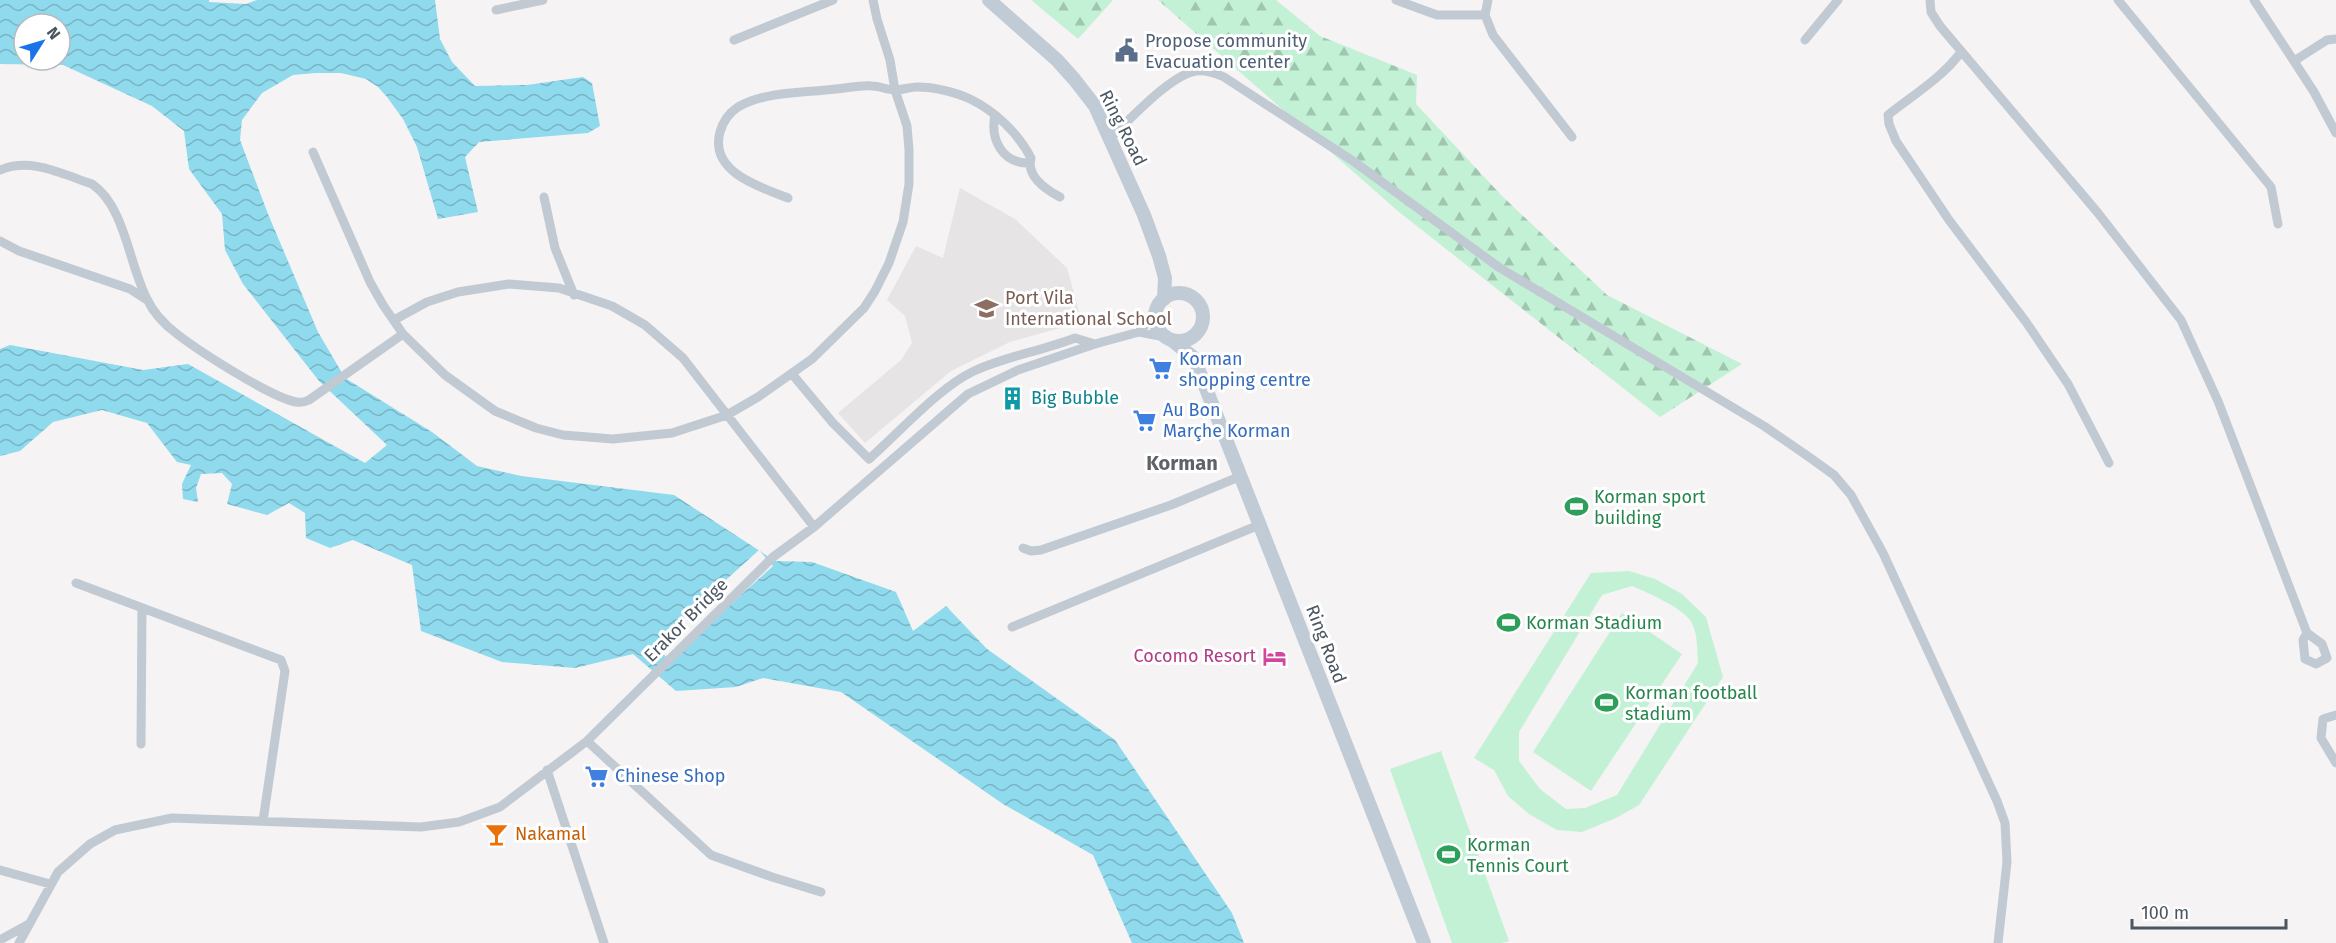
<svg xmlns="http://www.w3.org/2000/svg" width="2336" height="943" viewBox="0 0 2336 943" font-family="'Fira Sans',sans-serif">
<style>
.education{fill:#e6e4e5}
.green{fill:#c3f1d5;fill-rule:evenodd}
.forest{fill:url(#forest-firs)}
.water{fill:url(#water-waves);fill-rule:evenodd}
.pier{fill:#f5f3f3}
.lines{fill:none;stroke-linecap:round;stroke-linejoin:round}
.street{stroke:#c1cad2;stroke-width:9}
.secondary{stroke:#c1cbd6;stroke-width:14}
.labels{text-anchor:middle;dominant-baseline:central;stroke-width:6;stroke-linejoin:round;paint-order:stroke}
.service-label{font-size:18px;fill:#4e5e75;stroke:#fff;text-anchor:start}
.street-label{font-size:18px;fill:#4a5661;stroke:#fff}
.education-label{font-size:18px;fill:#785e54;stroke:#fff;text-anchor:start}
.shop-label{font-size:18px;fill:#366cbe;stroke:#fff;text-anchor:start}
.culture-label{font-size:18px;fill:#0d838f;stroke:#fff;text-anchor:start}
.leisure-label{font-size:18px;fill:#27864d;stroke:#fff;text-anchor:start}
.hotel-label{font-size:18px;fill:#b23c85;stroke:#fff;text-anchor:end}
.food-label{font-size:18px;fill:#c56008;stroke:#fff;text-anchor:start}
.neighbourhood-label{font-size:20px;font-weight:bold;fill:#5f6368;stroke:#fff}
</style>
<defs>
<pattern id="forest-firs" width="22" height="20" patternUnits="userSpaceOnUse" patternTransform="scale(1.5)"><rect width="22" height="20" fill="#c3f1d5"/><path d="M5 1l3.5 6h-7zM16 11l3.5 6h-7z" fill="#a0c6b0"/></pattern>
<pattern id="water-waves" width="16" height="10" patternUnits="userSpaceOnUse" patternTransform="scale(1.5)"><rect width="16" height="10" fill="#90daee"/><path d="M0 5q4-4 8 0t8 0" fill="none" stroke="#78b4c4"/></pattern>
</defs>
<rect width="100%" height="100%" fill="#f5f3f3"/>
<path class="education" d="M 960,188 L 1015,219 L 1067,268 L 1082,322 L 1010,342 L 951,371 L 865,443 L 838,413 L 901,360 L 912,343 L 905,316 L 887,300 L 916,246 L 943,258 Z"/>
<path class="green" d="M 1629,571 L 1655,579 L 1682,594 L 1706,617 L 1723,677 L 1639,805 L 1616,818 L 1582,832 L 1557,830 L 1529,814 L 1508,796 L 1494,770 L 1474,758 L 1591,573 ZM 1632,586 C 1647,592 1680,607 1690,620 C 1698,631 1697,650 1698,663 L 1617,795 L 1585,808 L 1566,809 L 1540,789 L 1519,761 L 1519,732 L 1602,595 Z
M 1622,613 L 1682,654 L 1591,791 L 1533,752 Z
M 1441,751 L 1509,941 L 1502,943 L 1452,943 L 1390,769 Z"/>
<path class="forest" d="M 1031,0 L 1113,0 L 1078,39 Z
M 1158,0 L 1276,0 L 1320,36 L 1417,75 L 1416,104 L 1502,196 L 1607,295 L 1742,364 L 1660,417 L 1399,212 Z"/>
<path class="water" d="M 0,0 L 209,0 L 209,2 L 246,4 L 257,0 L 435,0 L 440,39 L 452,62 L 475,86 L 527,85 L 583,77 L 592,83 L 600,126 L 588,133 L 479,142 L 465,157 L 478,212 L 438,219 L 417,147 L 403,119 L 387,97 L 378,87 L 366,79 L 341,73 L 316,73 L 293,75 L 262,93 L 242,120 L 240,140 L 268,214 L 318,332 L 345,378 L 432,432 L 477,466 L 521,476 L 674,495 L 775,561 L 812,562 L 896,592 L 913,631 L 946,606 L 987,649 L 1115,740 L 1232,913 L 1244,943 L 1132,943 L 1093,855 L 1003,804 L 841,692 L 763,678 L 736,687 L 676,691 L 633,654 L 575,668 L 502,662 L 421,631 L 412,565 L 353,540 L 330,548 L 306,538 L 305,513 L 289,503 L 267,515 L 227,504 L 232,484 L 222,473 L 201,474 L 196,488 L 198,502 L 183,499 L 182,484 L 191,465 L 177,462 L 147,423 L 102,410 L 53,422 L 20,451 L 0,456 L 0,349 L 10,345 L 143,370 L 188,364 L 365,463 L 387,445 L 319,381 L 243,284 L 225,250 L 222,214 L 189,169 L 184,131 L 152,106 L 63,65 L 0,64 ZM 24,24 L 60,24 L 60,60 L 24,60 Z"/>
<path class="pier" d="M 759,550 L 773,566 L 669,660 L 654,645 Z"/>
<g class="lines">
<path class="street" d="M 1396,0 L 1437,15 L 1485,15 L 1488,0
M 1930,0 L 1931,12 L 1940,26 L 2098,213 L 2181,320 L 2218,401 L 2307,633 L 2322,644 L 2327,658 L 2316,664 L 2305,659 L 2303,640 L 2307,633
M 2118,0 L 2271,187 L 2278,224
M 2254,0 L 2314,92 L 2336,133
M 496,10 L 543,0
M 1485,15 L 1493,35 L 1572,137
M 734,40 L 833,0
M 1805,40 L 1838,0
M 1961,52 C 1943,77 1912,96 1888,115 L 1889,124 L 1896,141 L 1949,220 L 2026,322 L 2068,384 L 2109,463
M 2294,61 L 2327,40 L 2336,39
M 995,115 C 990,139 1002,164 1030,163
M 1110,138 C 1130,120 1170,75 1196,71 C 1206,70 1215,73 1224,77 L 1353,161 L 1500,268 L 1764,426 L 1809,457 L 1834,475 L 1851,495 L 1883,553 L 1997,801 L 2005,823 L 2007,862 L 1998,943
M 313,152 L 370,282 L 383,305 L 403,334 L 445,375 L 495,411 L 536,428 L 563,435 L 613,439 L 672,433 L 727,415 L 758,397 L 812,359 L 864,308 L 875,291 L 889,263 L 903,222 L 909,184 L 909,150 L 907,126 L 895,90 L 890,60 L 877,19 L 873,0
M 0,170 C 31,157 62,174 92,184 C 125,206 129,265 147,299 C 153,312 165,325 177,334 C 199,351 270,397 296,402 C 301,403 305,402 309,400 L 403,334
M 544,197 L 555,248 L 574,295
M 788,198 C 760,187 709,172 720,132 C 723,121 729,113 738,107 C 766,91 805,93 836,89 C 848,88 861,85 872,86 C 880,86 887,90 895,90 C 902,90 910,87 917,87 C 934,87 955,92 970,99 C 995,111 1018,133 1031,158 C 1026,176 1045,189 1060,197
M 0,241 L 19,251 L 130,289 L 147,300
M 394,320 L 427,302 L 458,292 L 509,284 L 559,288 L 612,306 L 645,325 L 683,358 L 814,527
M 1139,332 L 1155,315
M 792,374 L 833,423 L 869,459 C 900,432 938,388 974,371 C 1006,356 1042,351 1075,338 L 1095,344
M 1023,548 L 1031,551 L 1041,550 L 1171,505 L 1241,476
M 76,583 L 281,660 L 285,671 L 263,821
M 1012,627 L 1259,525
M 2336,715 L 2323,719 L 2321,738 L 2336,763
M 587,741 L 711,855 L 772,877 L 821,892
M 141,744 L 142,609
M 547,770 L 604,943
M 0,870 L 50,884
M 0,940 L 29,924
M 19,943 L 58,872 L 90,844 L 115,830 L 172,818 L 421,827 L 459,822 L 500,807 L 587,741 L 773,557 L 814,527 L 968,394 L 1018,370 L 1095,344 L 1139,332 L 1165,337"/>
<path class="secondary" d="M 989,0 L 1057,60 L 1074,79 L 1095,106 L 1144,215 L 1159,256 L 1165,278 L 1164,299
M1155 317a24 24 0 1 1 48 0a24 24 0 1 1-48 0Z
M 1173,341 L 1194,358 L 1424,943"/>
</g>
<defs>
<symbol id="civic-bare" viewBox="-9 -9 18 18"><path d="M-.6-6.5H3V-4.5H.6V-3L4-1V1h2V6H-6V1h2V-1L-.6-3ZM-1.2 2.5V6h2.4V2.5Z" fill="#5c6f8a" stroke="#fff" stroke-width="2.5" paint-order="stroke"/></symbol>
<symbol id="school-bare" viewBox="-9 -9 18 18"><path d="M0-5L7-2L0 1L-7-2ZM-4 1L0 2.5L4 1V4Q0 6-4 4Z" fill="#8d6e63" stroke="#fff" stroke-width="2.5" paint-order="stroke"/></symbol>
<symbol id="supermarket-bare" viewBox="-9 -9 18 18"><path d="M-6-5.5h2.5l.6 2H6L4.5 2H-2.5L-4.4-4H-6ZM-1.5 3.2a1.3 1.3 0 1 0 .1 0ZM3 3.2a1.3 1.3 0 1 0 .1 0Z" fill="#3f7fe0" stroke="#fff" stroke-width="2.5" paint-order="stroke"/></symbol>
<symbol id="building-bare" viewBox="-9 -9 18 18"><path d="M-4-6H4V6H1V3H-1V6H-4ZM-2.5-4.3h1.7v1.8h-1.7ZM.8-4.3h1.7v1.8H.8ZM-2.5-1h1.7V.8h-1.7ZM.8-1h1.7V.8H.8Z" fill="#0f9aa8" stroke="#fff" stroke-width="2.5" paint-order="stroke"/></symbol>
<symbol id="stadium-bare" viewBox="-9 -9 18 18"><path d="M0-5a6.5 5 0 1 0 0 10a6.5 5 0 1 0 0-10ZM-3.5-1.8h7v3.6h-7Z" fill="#2e9e5b" stroke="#fff" stroke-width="2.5" paint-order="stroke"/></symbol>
<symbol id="hotel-bare" viewBox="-9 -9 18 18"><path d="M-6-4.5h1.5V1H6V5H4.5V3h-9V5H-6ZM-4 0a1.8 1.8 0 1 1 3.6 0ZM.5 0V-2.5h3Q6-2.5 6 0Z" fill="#d1479c" stroke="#fff" stroke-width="2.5" paint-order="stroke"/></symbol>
<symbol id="bar-bare" viewBox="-9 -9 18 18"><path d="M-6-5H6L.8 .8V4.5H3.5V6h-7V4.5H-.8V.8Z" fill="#e8710a" stroke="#fff" stroke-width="2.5" paint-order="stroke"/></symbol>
</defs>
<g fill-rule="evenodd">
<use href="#civic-bare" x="1110" y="34" width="33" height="33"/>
<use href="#school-bare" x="970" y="292" width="33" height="33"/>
<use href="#supermarket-bare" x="1144" y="352" width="33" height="33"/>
<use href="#building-bare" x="996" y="382" width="33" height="33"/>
<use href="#supermarket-bare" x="1128" y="404" width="33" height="33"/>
<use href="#stadium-bare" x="1560" y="490" width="33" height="33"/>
<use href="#stadium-bare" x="1492" y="606" width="33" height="33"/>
<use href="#hotel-bare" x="1258" y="640" width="33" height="33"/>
<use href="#stadium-bare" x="1590" y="686" width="33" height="33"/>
<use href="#supermarket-bare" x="580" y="760" width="33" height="33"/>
<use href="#bar-bare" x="480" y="818" width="33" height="33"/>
<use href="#stadium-bare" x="1432" y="838" width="33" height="33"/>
</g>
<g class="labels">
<g class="service-label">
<text x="1145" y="41">Propose community<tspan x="1145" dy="21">Evacuation center</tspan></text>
</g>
<g class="street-label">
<text transform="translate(1123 128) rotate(63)">Ring Road</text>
<text transform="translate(686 620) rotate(-45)">Erakor Bridge</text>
<text transform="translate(1326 644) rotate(69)">Ring Road</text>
</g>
<g class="education-label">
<text x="1005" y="298">Port Vila<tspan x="1005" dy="21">International School</tspan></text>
</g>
<g class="shop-label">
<text x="1179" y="359">Korman<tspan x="1179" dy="21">shopping centre</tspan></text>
<text x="1163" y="410">Au Bon<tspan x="1163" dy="21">Marçhe Korman</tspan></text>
<text x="615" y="776">Chinese Shop</text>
</g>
<g class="culture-label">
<text x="1031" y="398">Big Bubble</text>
</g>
<g class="leisure-label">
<text x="1594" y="497">Korman sport<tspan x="1594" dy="21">building</tspan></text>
<text x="1526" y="623">Korman Stadium</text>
<text x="1625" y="693">Korman football<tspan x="1625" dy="21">stadium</tspan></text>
<text x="1467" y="845">Korman<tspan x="1467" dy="21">Tennis Court</tspan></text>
</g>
<g class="hotel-label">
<text x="1256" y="656">Cocomo Resort</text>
</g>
<g class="food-label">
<text x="515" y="834">Nakamal</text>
</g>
<g class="neighbourhood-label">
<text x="1182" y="463">Korman</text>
</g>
</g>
<g transform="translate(42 42) rotate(53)"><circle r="28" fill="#ffffff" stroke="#b7bbc0" stroke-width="1.5"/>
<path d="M0-4.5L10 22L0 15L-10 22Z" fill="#1a73e8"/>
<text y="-9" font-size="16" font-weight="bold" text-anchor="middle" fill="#4a5661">N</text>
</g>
<path d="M2132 919v9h154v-9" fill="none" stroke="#4a5661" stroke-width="3"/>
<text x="2141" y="919" font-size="18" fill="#4a5661" stroke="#ffffff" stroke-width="4.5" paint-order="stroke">100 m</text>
</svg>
